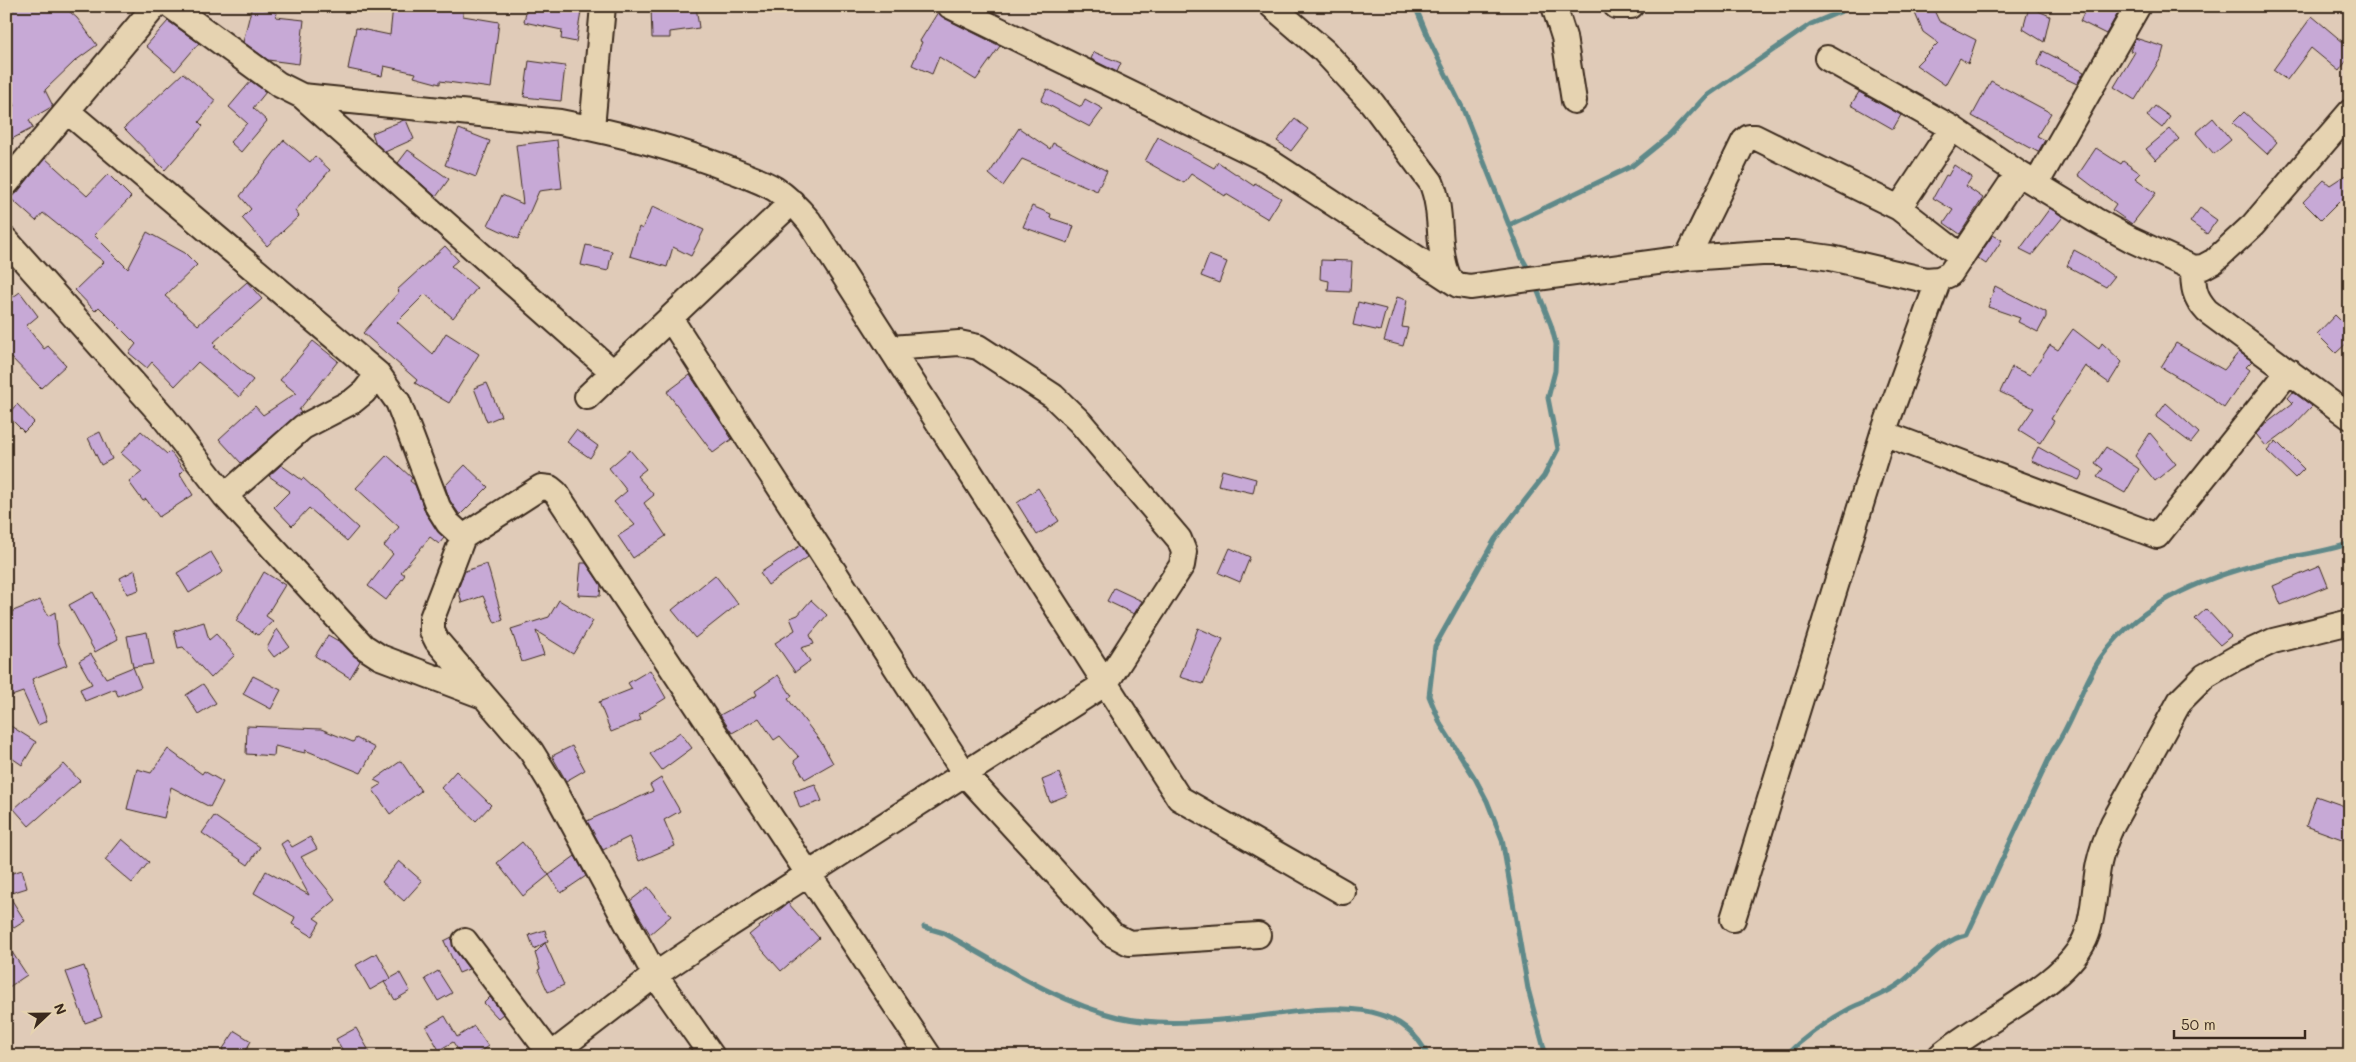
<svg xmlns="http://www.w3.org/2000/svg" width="2356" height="1062" viewBox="0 0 2356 1062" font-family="Mali,sans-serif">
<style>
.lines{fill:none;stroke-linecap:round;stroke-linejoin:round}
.stream{stroke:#5f8989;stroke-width:5}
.building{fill:#c7a9d6;stroke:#3b2a1e}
.minor-casing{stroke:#3b2a1e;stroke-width:28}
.minor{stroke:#e6d3b1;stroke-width:24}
</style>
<rect width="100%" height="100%" fill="#e0cbb8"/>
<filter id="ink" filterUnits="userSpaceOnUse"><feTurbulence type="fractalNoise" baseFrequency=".02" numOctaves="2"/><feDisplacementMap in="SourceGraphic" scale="10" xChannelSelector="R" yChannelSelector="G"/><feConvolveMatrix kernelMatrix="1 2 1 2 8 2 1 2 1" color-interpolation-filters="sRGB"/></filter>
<g filter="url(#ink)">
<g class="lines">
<path class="stream" d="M 1415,6 L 1431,44 L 1463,109 L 1522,258 L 1530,272
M 1509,225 L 1632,166 L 1669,136 L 1705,97 L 1811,24 L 1854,6
M 1535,284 L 1551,325 L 1556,344 L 1555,371 L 1548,398 L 1558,449 L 1544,476 L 1495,539 L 1435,646 L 1429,696 L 1441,725 L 1476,780 L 1487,801 L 1502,839 L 1528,989 L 1546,1056
M 924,927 L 944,933 C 1000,964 1055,1001 1118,1017 C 1157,1026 1202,1022 1242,1018 C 1302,1013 1395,986 1428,1056
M 1785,1056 C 1804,1037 1827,1021 1851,1008 C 1868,1000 1887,994 1902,982 C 1921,967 1944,938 1967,935 L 2053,750 C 2074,721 2081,685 2102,656 C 2143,599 2213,574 2279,559 C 2303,554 2327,552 2350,543"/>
</g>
<path class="building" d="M 19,6 L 63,6 L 77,18 L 97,45 L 75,61 L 45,90 L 53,106 L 29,120 L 33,128 L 6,142 L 6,110 L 14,106 L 6,85 L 6,15 Z
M 252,6 L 272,11 L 277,13 L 276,17 L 304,20 L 299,64 L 268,60 L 243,42 Z
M 393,6 L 443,11 L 443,6 L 463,6 L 463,16 L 499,22 L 491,88 L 440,81 L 440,84 L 414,77 L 416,73 L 384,66 L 382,76 L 348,69 L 356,28 L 390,35 Z
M 527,6 L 582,6 L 576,42 L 561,39 L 562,30 L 524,22 Z
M 651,6 L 696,6 L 699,28 L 670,32 L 670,38 L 652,38 Z
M 1912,6 L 1932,6 L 1939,21 L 1976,40 L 1968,64 L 1960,58 L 1945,85 L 1916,65 L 1938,43 L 1923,32 Z
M 2087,6 L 2122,6 L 2106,34 L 2080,21 Z
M 2029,7 L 2050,16 L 2044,42 L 2023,29 Z
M 938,12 L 944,18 L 1000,46 L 976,80 L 939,57 L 932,74 L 912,65 L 922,42 L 920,41 Z
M 2312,16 L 2350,48 L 2350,56 L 2339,71 L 2311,48 L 2287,80 L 2273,70 Z
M 168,21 L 199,43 L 175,71 L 146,46 Z
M 2135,38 L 2164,47 L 2161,58 L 2135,100 L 2114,87 L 2135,52 L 2130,51 Z
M 2043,51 L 2084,72 L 2077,84 L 2037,65 Z
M 1094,52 L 1121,63 L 1117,72 L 1091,59 Z
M 529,61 L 565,66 L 561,101 L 524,97 Z
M 183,73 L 216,101 L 199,122 L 203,126 L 165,170 L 124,128 Z
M 251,81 L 266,92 L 253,108 L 267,121 L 241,152 L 230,142 L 247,123 L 229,107 Z
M 1991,81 L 2051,113 L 2037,136 L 2045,140 L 2038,152 L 1972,116 Z
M 1047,89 L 1081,107 L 1085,99 L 1103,109 L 1090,127 L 1041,101 Z
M 1859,92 L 1901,115 L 1893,129 L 1851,105 Z
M 2155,106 L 2170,117 L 2162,128 L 2147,116 Z
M 2244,112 L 2277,142 L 2267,154 L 2233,123 Z
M 2213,118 L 2231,140 L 2214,154 L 2196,133 Z
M 1295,119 L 1308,129 L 1291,151 L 1277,141 Z
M 404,120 L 406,120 L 414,139 L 385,152 L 376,144 L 372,133 Z
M 1019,128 L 1050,149 L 1053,143 L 1107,171 L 1097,191 L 1022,159 L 1003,186 L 989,174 Z
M 459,129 L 490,141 L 476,177 L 445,165 Z
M 2170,129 L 2179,139 L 2156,160 L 2146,149 Z
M 1158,137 L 1214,168 L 1218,162 L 1254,186 L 1255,183 L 1281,198 L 1268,219 L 1226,194 L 1225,196 L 1191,174 L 1184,183 L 1145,161 Z
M 284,140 L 310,162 L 315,156 L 330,170 L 295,211 L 299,216 L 267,246 L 242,218 L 251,209 L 240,196 Z
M 557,140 L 562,188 L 539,191 L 518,239 L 488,225 L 502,195 L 523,204 L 516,145 Z
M 2096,148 L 2121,164 L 2123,161 L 2140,173 L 2135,178 L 2156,193 L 2132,224 L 2112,210 L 2116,204 L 2078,175 Z
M 408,150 L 449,179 L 436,197 L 398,163 Z
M 45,158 L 87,196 L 108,174 L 131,197 L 94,235 L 128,269 L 147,232 L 185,253 L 197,265 L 165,296 L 198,325 L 247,282 L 262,299 L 213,343 L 216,346 L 214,347 L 253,380 L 239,397 L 198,362 L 175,386 L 152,362 L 147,368 L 129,353 L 136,344 L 99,307 L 95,311 L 75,290 L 104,262 L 43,213 L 36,221 L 9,197 L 17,193 Z
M 1954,165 L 1972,177 L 1966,186 L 1983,198 L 1960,234 L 1944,223 L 1953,210 L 1933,198 L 1946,175 L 1948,176 Z
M 2350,172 L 2350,191 L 2321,220 L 2303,202 L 2324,180 L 2330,185 Z
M 653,206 L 704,230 L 691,256 L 673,247 L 667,267 L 630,256 L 639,227 L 642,229 Z
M 1032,206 L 1051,214 L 1050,218 L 1074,226 L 1068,243 L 1023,227 Z
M 2050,208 L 2063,217 L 2032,255 L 2020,249 Z
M 2200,208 L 2217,220 L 2207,234 L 2190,222 Z
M 1993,235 L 2002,240 L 1986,264 L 1977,258 Z
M 586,245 L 612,251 L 608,271 L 581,265 Z
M 445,246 L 458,260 L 451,266 L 477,288 L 453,318 L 425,294 L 397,322 L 433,354 L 446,333 L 479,354 L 449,403 L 415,383 L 417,380 L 363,333 L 399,292 L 397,290 Z
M 2074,250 L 2087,257 L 2114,277 L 2106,287 L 2067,266 Z
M 1209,255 L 1227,262 L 1219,283 L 1201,276 Z
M 1321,260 L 1352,261 L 1350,292 L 1328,291 L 1329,281 L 1320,279 Z
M 1995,286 L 2046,312 L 2046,317 L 2038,332 L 2018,322 L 2020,318 L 1988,307 Z
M 20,292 L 38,316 L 26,326 L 44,349 L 48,346 L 66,365 L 41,388 L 6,352 L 6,302 Z
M 1397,297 L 1407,300 L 1402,327 L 1408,328 L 1403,346 L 1384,341 Z
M 1358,302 L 1386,309 L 1380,331 L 1353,325 Z
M 2335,315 L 2350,330 L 2350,340 L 2336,353 L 2317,334 Z
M 2073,329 L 2099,349 L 2102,343 L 2122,362 L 2109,383 L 2085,366 L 2051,419 L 2054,421 L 2040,443 L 2019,430 L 2034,408 L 2000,392 L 2012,367 L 2030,375 L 2050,345 L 2058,350 Z
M 313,341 L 338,361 L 299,410 L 301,413 L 241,463 L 219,439 L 255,406 L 263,415 L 296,393 L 280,380 Z
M 2176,343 L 2224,370 L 2239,352 L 2252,361 L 2246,367 L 2250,370 L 2224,408 L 2213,400 L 2214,399 L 2161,367 Z
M 690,375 L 732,439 L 713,453 L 667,392 Z
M 487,383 L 501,416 L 487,422 L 474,388 Z
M 2293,392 L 2312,406 L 2293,426 L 2266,446 L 2256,434 L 2263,426 L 2293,403 L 2288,398 Z
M 2166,403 L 2199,433 L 2191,443 L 2156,417 Z
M 17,404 L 34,422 L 24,432 L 7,415 Z
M 576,430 L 598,446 L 590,458 L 567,442 Z
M 141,431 L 167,454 L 170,451 L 184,470 L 180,474 L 193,495 L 159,517 L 146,499 L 143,501 L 129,482 L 142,472 L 121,453 Z
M 100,432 L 112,459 L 101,465 L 88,438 Z
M 2150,433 L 2176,464 L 2155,481 L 2135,456 Z
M 2276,441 L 2304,469 L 2295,478 L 2267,451 Z
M 2038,447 L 2083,472 L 2079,480 L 2031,461 Z
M 2106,447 L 2139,469 L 2125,493 L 2097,477 L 2103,469 L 2095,463 Z
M 630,450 L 646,469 L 637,476 L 654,495 L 644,503 L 666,536 L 633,558 L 618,536 L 635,525 L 614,502 L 627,491 L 609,468 Z
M 387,455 L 412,478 L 410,481 L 415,485 L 426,514 L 444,538 L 439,544 L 430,537 L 401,572 L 405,575 L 386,600 L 368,586 L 393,554 L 384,546 L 399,527 L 356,488 Z
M 281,465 L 302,480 L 303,478 L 358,528 L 347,541 L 309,508 L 292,526 L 274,507 L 290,491 L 269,476 Z
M 465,465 L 488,487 L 460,515 L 450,501 L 445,486 Z
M 1222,470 L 1256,479 L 1253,493 L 1218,485 Z
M 1038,488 L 1059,521 L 1037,535 L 1017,503 Z
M 801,545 L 808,557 L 768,585 L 760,573 Z
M 1230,548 L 1250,557 L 1240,582 L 1219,573 Z
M 211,552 L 223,572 L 189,593 L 177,573 Z
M 581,563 L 586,563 L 601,585 L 600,596 L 578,595 Z
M 487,564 L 503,620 L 495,623 L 483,596 L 462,603 L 458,589 L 465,571 Z
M 2320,566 L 2328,586 L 2281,605 L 2273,586 Z
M 135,570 L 139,590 L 127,594 L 120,578 Z
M 264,572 L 285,585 L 266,616 L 273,621 L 258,635 L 236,621 Z
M 715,575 L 738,604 L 695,638 L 672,610 Z
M 1114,588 L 1142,601 L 1134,614 L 1107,601 Z
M 93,592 L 118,639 L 95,652 L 69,605 Z
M 40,600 L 48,616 L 55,612 L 58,642 L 67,665 L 32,679 L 47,721 L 38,725 L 23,692 L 6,698 L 6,614 Z
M 559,600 L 593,621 L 573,654 L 536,631 L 544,655 L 522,662 L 511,629 L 549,617 Z
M 811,600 L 827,615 L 810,635 L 814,644 L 801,648 L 810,661 L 795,672 L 775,643 L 795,630 L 790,618 L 798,615 Z
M 2206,609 L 2231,636 L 2220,645 L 2195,619 Z
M 204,622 L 209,640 L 216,634 L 235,655 L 211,678 L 183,647 L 178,648 L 174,631 Z
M 1198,628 L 1223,639 L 1203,684 L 1180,677 Z
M 277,629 L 289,646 L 274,657 L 267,648 Z
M 147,632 L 153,664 L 133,667 L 127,636 Z
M 328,635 L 342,643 L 360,661 L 350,678 L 315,656 Z
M 91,654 L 106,678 L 133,667 L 141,687 L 118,696 L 115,689 L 85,701 L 80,689 L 92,684 L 79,661 Z
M 650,670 L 666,698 L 639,715 L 641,720 L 611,732 L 599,702 L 632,689 L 628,683 Z
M 778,675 L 792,696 L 788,699 L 821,742 L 833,763 L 805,779 L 794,761 L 799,757 L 780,736 L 774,740 L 759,718 L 732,733 L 720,715 L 757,695 L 755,691 Z
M 253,676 L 281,690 L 271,709 L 243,694 Z
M 203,684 L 216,703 L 198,714 L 186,695 Z
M 6,723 L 36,742 L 22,765 L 6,754 Z
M 247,726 L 321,729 L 353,742 L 356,738 L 375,748 L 361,773 L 305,750 L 305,753 L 275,746 L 274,756 L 246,754 Z
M 680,732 L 692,748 L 662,770 L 650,754 Z
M 572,746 L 585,770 L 566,781 L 552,756 Z
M 168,749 L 202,774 L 204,771 L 223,782 L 210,807 L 171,787 L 164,818 L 127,809 L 137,769 L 151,773 Z
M 401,761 L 421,791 L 390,814 L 373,790 L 382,784 L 374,780 Z
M 64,764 L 80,781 L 29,826 L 14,809 Z
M 456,771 L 491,805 L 476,821 L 441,788 Z
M 1059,773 L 1068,795 L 1050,802 L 1042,780 Z
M 661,778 L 680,811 L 664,820 L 675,846 L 639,861 L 629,837 L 603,850 L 587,821 L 653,791 L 650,785 Z
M 815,784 L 822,801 L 800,808 L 794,791 Z
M 2316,796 L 2350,808 L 2350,842 L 2306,826 Z
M 214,816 L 260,847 L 248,865 L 202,833 Z
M 310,837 L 317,849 L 301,857 L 336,900 L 314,918 L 320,922 L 312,936 L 292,924 L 295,917 L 254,893 L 266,871 L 309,895 L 281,844 L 287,840 L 292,847 Z
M 122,839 L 149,862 L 132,883 L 105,860 Z
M 522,842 L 549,875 L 523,896 L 497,863 Z
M 575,856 L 586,876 L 561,893 L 549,875 Z
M 399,861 L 422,881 L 404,901 L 382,882 Z
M 22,870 L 27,888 L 8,894 L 25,921 L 14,928 L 6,917 L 6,875 Z
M 648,887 L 671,916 L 650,934 L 630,901 Z
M 788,903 L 819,938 L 781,971 L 749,935 Z
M 545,930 L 548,941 L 534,949 L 529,935 Z
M 452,937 L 454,949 L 469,969 L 459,973 L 444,941 Z
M 6,943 L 27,975 L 6,989 Z
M 545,943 L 564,985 L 548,992 L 538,970 L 540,969 L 535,953 Z
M 377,953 L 391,978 L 370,990 L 356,965 Z
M 84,966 L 102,1017 L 85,1023 L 66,972 Z
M 438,971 L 452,993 L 438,1001 L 425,979 Z
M 400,973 L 410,991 L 395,1000 L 384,982 Z
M 490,997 L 503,1014 L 498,1018 L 484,1003 Z
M 445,1016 L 457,1037 L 474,1026 L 488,1046 L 474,1056 L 462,1056 L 453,1042 L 439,1050 L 426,1027 Z
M 356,1028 L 372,1056 L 346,1056 L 336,1039 Z
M 235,1031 L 251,1041 L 243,1056 L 233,1056 L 222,1050 Z"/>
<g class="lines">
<defs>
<path id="minor" d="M 155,6 L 67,111 L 378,374 L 398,402 L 438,507 L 448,523 L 463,537
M 171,6 L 278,84 L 302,96 L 560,122 C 617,133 673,147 726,168 C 743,175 760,180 775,189 C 789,198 799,209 809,221 L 1179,798 L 1343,892
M 950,6 L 1267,160 L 1458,285 L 1470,287 L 1687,258 L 1762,253 L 1795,253 L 1831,258 L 1926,280 L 1939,279 L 1950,274 L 2018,173
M 1272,6 L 1324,51 L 1372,103 L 1431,182 C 1444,212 1436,246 1448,276
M 1554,6 L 1564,37 L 1574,101
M 1616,6 L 1631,6
M 1827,58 L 1952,128 L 2018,173 L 2095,220 L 2132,240 L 2193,268 L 2203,267 L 2214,261 L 2253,225 L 2350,112
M 302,96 L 613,372
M 592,128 L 603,6
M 6,184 L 67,111
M 2036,184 L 2138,6
M 1899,208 L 1952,128
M 6,240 L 161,414 L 225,496 L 363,646 L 380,657 L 483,696
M 1687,258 L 1744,141 L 1749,137 L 1755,137 L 1899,208 L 1962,257
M 2193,268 C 2193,287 2194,297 2207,311 L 2350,417
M 670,318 L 965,774 L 1112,934 L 1129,943 L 1258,935
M 587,397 L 792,202
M 1883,433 L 1939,279
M 225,496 L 303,427 L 353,401 L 364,392 L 378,374
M 1733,919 L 1883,433 L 2157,536 L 2289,371
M 465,941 L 552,1056
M 551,1055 L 655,975 L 729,925 L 1106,683 L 1182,565 L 1184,552 L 1179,539 L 1080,422 L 1053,396 L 978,347 L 959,343 L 891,348
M 712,1056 L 655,975 L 552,785 L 531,751 L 437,641 L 432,631 L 432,618 L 463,537 L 541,487 L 550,488 L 556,493 L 929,1056
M 1940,1056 C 1980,1021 2070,984 2087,934 C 2095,911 2094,886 2099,863 C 2102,849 2107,836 2113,823 L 2180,701 L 2205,676 L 2236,658 L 2273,641 L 2350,622"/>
</defs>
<use href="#minor" class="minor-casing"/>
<use href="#minor" class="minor"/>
</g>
</g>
<rect width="2356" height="1062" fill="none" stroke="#e6d3b1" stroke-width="25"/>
<rect x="12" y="12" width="2331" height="1037" fill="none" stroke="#3b2a1e" stroke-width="2" filter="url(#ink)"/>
<g transform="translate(48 1014) rotate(68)" stroke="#e6d3b1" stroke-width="4" paint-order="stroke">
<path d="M0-4L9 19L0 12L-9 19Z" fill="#3b2a1e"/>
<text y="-8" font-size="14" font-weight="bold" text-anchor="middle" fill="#3b2a1e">N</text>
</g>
<path d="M2174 1030v8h131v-8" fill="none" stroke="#3b2a1e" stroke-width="2.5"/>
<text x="2181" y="1030" font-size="15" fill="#3b2a1e" stroke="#e6d3b1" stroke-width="4" paint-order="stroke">50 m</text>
</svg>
